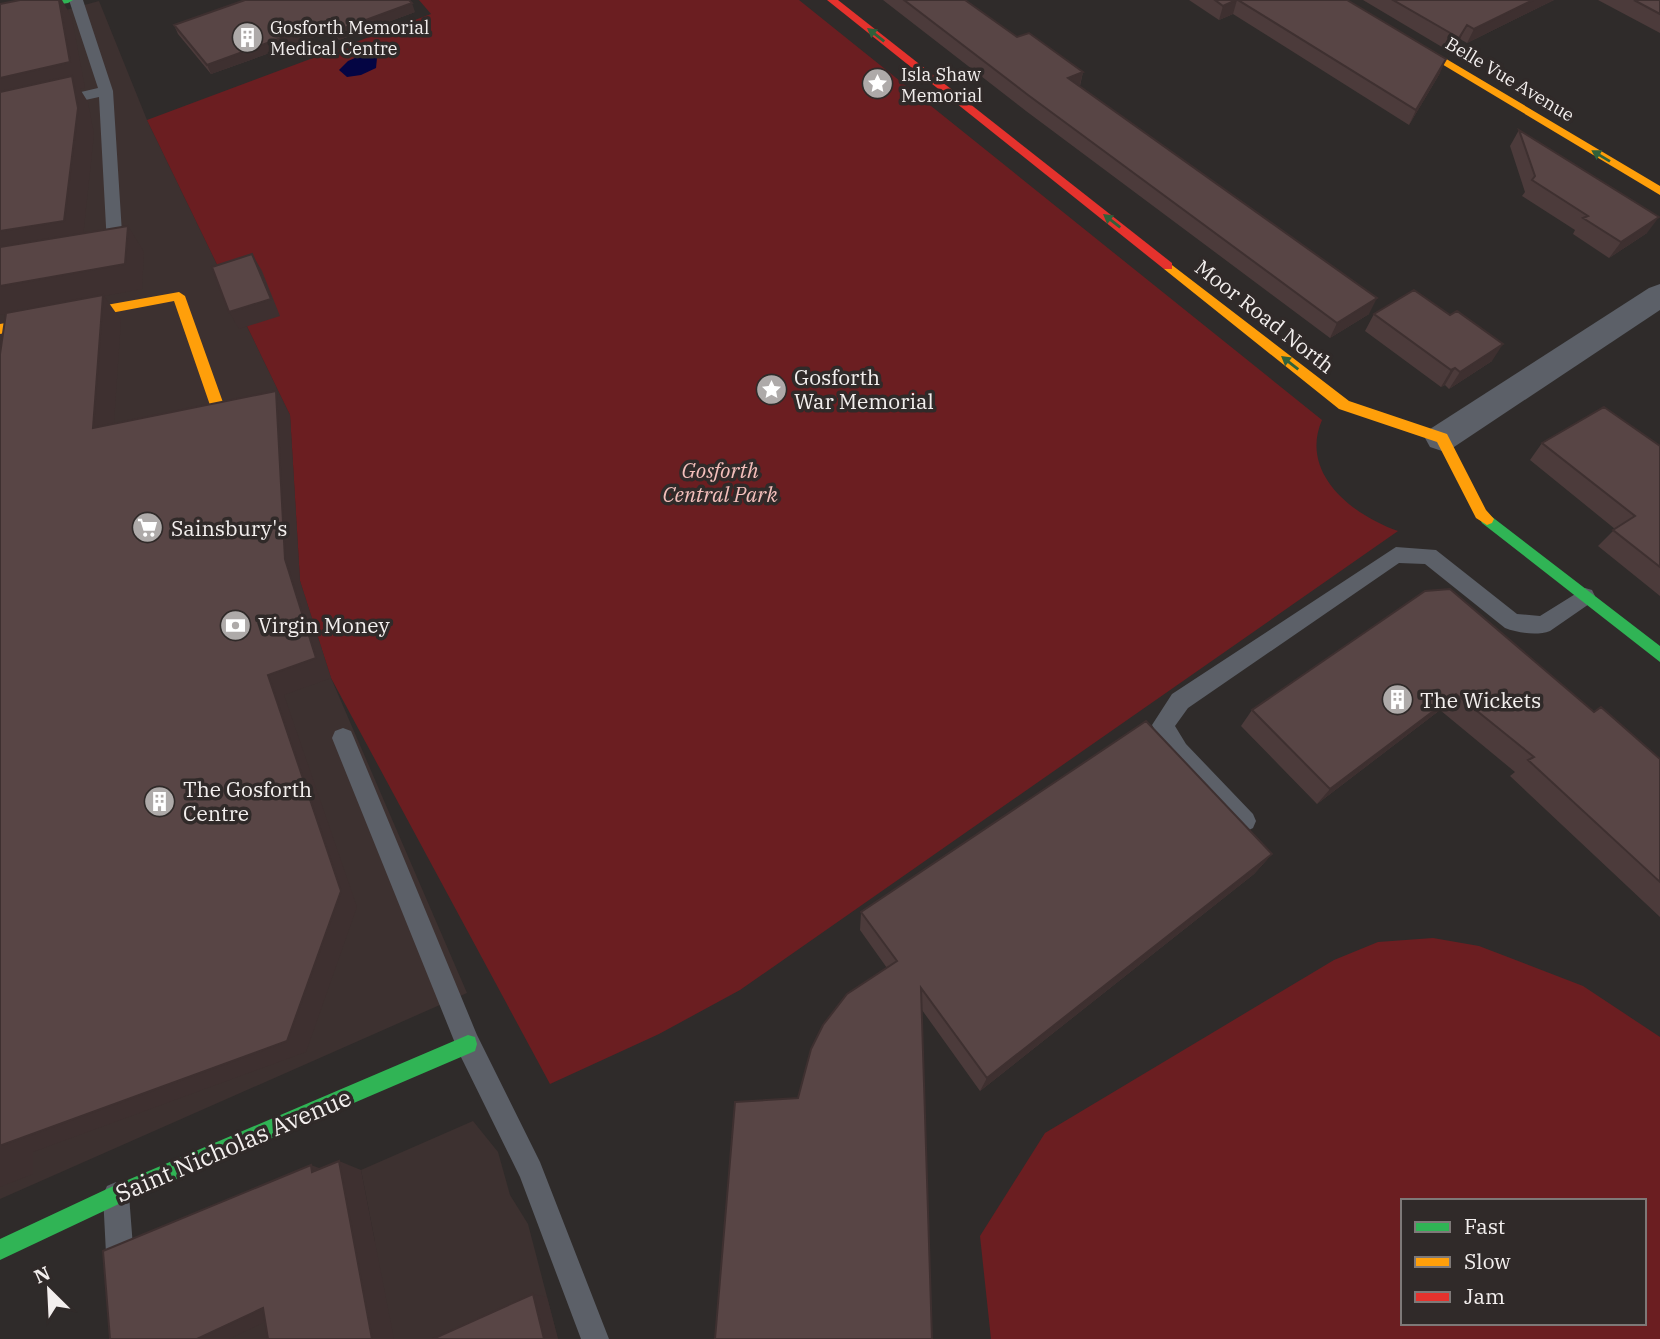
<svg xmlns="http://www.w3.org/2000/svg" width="1660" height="1339" viewBox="0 0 1660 1339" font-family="'IBM Plex Serif',serif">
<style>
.built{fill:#3d3130}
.green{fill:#6b1e21;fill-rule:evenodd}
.water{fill:#040543}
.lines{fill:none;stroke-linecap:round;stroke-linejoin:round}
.lane{fill:#5c6068;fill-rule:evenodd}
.street{fill:#5c6068;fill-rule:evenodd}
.fast{fill:#30b455;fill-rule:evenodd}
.slow{fill:#ff9f0a;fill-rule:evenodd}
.jam{fill:#e5322d;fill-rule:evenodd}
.wall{fill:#4c3b3b}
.shaded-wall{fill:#3e3030}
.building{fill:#584545;stroke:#3e3030;stroke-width:2}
.oneway{fill:#30613b}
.labels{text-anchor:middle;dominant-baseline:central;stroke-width:7;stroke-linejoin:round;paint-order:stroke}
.far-poi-label{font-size:18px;fill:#f3efee;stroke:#302a29;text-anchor:start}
.far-street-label{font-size:18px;fill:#f3efee;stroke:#302a29}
.street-label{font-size:21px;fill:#f3efee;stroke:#302a29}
.poi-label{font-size:21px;fill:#f3efee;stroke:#302a29;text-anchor:start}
.park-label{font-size:21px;font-style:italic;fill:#f3bfbb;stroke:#302a29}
.near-street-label{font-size:24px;fill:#f3efee;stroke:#302a29}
</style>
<rect width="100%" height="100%" fill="#2f2b2a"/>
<path class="built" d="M 99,1 L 147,120 L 290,415 L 300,581 L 331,678 L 467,993 L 0,1199 L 0,28 Z
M 473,1121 L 498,1152 L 510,1195 L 528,1224 L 558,1339 L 152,1339 L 375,1242 L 361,1170 Z"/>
<path class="green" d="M 419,0 L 799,0 L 1322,420 C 1299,473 1352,515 1398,531 L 740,990 L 659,1034 L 550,1084 L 331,678 L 300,581 L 290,415 L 147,120 L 431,14 Z
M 1433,938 L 1479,946 L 1583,986 L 1660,1037 L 1660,1339 L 991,1339 L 980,1236 L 1045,1133 L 1334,960 L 1378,942 ZM 1403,1201 L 1644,1201 L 1644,1323 L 1403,1323 Z"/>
<path class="water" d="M 362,55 L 377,58 L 376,68 L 361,75 L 347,77 L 339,70 L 348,61 Z"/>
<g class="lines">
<path class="lane" d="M 69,0 L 83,0 L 113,91 L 123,249 L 121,253 L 109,255 L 101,250 L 107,245 L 99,97 L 0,119 L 0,111 L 98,88 Z
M 1396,547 L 1436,550 L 1517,614 L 1540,616 L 1585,588 L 1592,590 L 1595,596 L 1592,602 L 1550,631 C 1537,636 1518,633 1505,628 L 1425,564 L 1399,563 L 1188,708 L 1175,726 L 1186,744 L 1253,814 L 1256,821 L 1253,828 L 1245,832 L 1237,828 L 1170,758 L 1152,725 L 1172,694 Z
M 343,728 L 351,731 L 354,738 L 477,1035 L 540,1162 L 609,1339 L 581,1339 L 520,1177 L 459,1053 L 332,738 L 335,731 Z
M 116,1182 L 125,1186 L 129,1195 L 135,1273 L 131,1283 L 121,1287 L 111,1283 L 107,1273 L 103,1195 L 107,1186 Z"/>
<path class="street" d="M 1660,284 L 1660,310 L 1454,447 L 1442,451 L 1430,447 L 1425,438 L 1430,429 L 1649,288 Z"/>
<path class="fast" d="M 49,0 L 73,0 L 68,3 L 0,14 L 0,8 Z
M 1487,513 L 1660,646 L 1660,662 L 1482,523 L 1480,519 L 1482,515 Z
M 468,1035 L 475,1037 L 477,1044 L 475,1051 L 123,1202 L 0,1260 L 0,1239 L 109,1188 Z"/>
<path class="slow" d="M 1335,0 L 1347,0 L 1660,186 L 1660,195 Z
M 1168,262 L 1349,401 L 1447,434 L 1486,510 L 1494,519 L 1492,523 L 1487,525 L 1476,518 L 1437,442 L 1339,409 L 1164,269 L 1164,263 Z
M 179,292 L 185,296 L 225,408 L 223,412 L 218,413 L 211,408 L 174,301 L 0,334 L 0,324 Z"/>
<path class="jam" d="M 827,0 L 838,0 L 1172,263 L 1172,269 L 1164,269 Z"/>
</g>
<path class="wall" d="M 883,0 L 965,0 L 1017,37 L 1083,72 L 1080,86 L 1369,314 L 1330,338 L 1026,111 Z
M 1189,0 L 1347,0 L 1440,73 L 1409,125 L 1233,14 L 1219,20 Z
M 1363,0 L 1554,0 L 1467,43 L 1460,39 L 1452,53 Z
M 1598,0 L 1660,0 L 1660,33 Z
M 415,12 L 339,40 L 331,31 L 211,74 L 178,34 L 174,25 Z
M 1519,130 L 1647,233 L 1609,258 L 1573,234 L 1575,230 L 1522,196 L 1525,192 L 1510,146 Z
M 1374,314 L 1492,361 L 1449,389 L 1445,385 L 1441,387 L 1365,331 Z
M 1542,443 L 1660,446 L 1660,596 L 1598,546 L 1615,529 L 1530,460 Z
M 1425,591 L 1660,759 L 1660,917 L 1510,776 L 1515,772 L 1440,710 L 1317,804 L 1241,726 L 1252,710 Z
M 1272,854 L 1254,874 L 980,1091 L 922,1010 L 798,1098 L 887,968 L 860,930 L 861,912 Z"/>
<path class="shaded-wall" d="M 59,0 L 62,0 L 72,18 L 85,88 L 80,89 L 88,102 L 94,134 L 82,246 L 0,259 L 0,78 Z
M 1237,0 L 1233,14 L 1219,20 L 1223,6 Z
M 1533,0 L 1554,0 L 1467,43 L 1474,29 Z
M 412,3 L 415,12 L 339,40 L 336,31 Z
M 327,21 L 331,31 L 211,74 L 207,65 Z
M 1467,25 L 1460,39 L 1452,53 L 1459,38 Z
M 1446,59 L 1440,73 L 1409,125 L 1416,110 Z
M 1083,72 L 1079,88 L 1068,78 Z
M 1659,217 L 1647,233 L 1609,258 L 1621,242 Z
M 128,226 L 144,252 L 142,289 L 104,296 L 121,320 L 112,452 L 93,428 L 103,296 L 0,315 L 0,286 Z
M 252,254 L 262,271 L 280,316 L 239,329 L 229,312 Z
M 1377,298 L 1369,314 L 1330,338 L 1337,323 Z
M 1503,344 L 1492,361 L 1449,389 L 1460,372 Z
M 1455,368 L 1445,385 L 1441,387 L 1451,370 Z
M 276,391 L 290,415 L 300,581 L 331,678 L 284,695 L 357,907 L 306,1052 L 33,1152 L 33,1174 L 0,1187 L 0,1168 L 2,1145 L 268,675 L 285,559 Z
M 1456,694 L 1440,710 L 1317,804 L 1330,789 Z
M 1272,854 L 1254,874 L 980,1091 L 987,1078 Z
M 339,1161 L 361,1170 L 394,1339 L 372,1339 Z
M 311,1165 L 335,1174 L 312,1172 Z
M 533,1294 L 547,1297 L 558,1339 L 544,1339 Z
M 263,1308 L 291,1310 L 229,1339 L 197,1339 Z"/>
<path class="building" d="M 20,0 L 59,0 L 70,62 L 0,78 L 0,4 Z
M 245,0 L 409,0 L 412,3 L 336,31 L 327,21 L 207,65 L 174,25 Z
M 904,0 L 965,0 L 1017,37 L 1029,33 L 1083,72 L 1068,78 L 1377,298 L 1337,323 L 1028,95 Z
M 1215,0 L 1236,0 L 1223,6 Z
M 1238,0 L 1347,0 L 1446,59 L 1416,110 Z
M 1393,0 L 1533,0 L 1474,29 L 1467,25 L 1459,38 Z
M 1634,0 L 1660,0 L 1660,14 Z
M 72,76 L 78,108 L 64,221 L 0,231 L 0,92 Z
M 1519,130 L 1659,217 L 1621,242 L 1583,218 L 1588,216 L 1532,180 L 1535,176 Z
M 128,226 L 125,264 L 0,286 L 0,247 Z
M 252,254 L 271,299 L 229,312 L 212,267 Z
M 1414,290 L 1450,315 L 1457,311 L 1503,344 L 1460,372 L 1455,368 L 1451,370 L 1374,314 Z
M 103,295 L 93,428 L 276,391 L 285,559 L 316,658 L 268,675 L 341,891 L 287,1041 L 2,1145 L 2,1168 L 0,1168 L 0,354 L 6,313 Z
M 1604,407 L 1660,446 L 1660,567 L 1613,530 L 1635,516 L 1542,443 Z
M 1450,589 L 1594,712 L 1601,707 L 1660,759 L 1660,882 L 1528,760 L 1534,757 L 1456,694 L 1330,789 L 1252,710 L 1425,591 Z
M 1146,721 L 1272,854 L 987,1078 L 921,988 L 932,1339 L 715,1339 L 735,1102 L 798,1098 L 811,1049 L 823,1025 L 847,994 L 897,961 L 861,912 Z
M 339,1161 L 372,1339 L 268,1339 L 263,1308 L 197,1339 L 110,1339 L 103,1251 L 311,1165 L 312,1172 Z
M 533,1294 L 544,1339 L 433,1339 Z"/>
<defs><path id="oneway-solid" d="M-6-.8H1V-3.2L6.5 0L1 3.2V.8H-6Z" transform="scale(1.75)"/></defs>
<g class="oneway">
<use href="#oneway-solid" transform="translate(876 35) rotate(-142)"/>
<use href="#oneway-solid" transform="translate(1601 156) rotate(-149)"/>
<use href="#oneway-solid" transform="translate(1112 221) rotate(-142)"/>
<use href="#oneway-solid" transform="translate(1290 363) rotate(-142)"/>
</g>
<defs>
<symbol id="building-disc" viewBox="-11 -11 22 22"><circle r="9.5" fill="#aeaaa9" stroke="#302a29"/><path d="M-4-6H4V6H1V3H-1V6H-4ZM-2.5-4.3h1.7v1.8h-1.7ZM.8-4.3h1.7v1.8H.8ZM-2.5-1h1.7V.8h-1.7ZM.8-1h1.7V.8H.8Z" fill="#fff"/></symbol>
<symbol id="sight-disc" viewBox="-11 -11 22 22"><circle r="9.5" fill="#aeaaa9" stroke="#302a29"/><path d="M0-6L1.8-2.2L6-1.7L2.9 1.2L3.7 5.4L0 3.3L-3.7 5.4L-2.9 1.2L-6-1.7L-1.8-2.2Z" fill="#fff"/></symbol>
<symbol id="supermarket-disc" viewBox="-11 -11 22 22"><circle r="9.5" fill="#aeaaa9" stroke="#302a29"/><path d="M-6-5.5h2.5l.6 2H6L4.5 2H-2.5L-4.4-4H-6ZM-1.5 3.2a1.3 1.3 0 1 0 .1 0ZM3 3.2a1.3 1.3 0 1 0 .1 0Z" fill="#fff"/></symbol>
<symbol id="bank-disc" viewBox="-11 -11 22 22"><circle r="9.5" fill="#aeaaa9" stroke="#302a29"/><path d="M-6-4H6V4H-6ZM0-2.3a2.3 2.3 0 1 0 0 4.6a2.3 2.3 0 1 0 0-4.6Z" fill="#fff"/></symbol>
</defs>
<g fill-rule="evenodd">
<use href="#building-disc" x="230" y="20" width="35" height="35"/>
<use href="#sight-disc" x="860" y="66" width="35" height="35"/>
<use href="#sight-disc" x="754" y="372" width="35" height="35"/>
<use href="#supermarket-disc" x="130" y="510" width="35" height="35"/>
<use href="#bank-disc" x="218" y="608" width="35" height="35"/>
<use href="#building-disc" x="1380" y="682" width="35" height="35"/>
<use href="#building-disc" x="142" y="784" width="35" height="35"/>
</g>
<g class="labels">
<g class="far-poi-label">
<text x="270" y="27">Gosforth Memorial<tspan x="270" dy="21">Medical Centre</tspan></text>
<text x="901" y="74">Isla Shaw<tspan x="901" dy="21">Memorial</tspan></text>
</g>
<g class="far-street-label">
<text transform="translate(1510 79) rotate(31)">Belle Vue Avenue</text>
</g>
<g class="street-label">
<text transform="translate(1265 316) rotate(38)">Moor Road North</text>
</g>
<g class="poi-label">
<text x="794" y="377">Gosforth<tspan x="794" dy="24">War Memorial</tspan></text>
<text x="171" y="528">Sainsbury's</text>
<text x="258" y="625">Virgin Money</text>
<text x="1420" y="700">The Wickets</text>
<text x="183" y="789">The Gosforth<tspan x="183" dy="24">Centre</tspan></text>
</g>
<g class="park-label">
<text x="720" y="470">Gosforth<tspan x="720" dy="24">Central Park</tspan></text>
</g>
<g class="near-street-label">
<text transform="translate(233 1145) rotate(-23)">Saint Nicholas Avenue</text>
</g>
</g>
<rect x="1401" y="1199" width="245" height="126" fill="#302a29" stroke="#7e7978" stroke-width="2"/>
<rect x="1415" y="1222" width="35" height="10" fill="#30b455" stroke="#7e7978" stroke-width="2"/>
<text x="1464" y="1234" font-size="21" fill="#f3efee">Fast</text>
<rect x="1415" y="1257" width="35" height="10" fill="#ff9f0a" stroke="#7e7978" stroke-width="2"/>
<text x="1464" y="1269" font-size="21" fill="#f3efee">Slow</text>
<rect x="1415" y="1292" width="35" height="10" fill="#e5322d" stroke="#7e7978" stroke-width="2"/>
<text x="1464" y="1304" font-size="21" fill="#f3efee">Jam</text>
<g transform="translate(49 1290) rotate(336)" stroke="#302a29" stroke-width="5" paint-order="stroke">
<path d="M0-5L12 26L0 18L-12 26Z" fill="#f3efee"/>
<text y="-10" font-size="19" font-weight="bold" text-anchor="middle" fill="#f3efee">N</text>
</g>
</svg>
